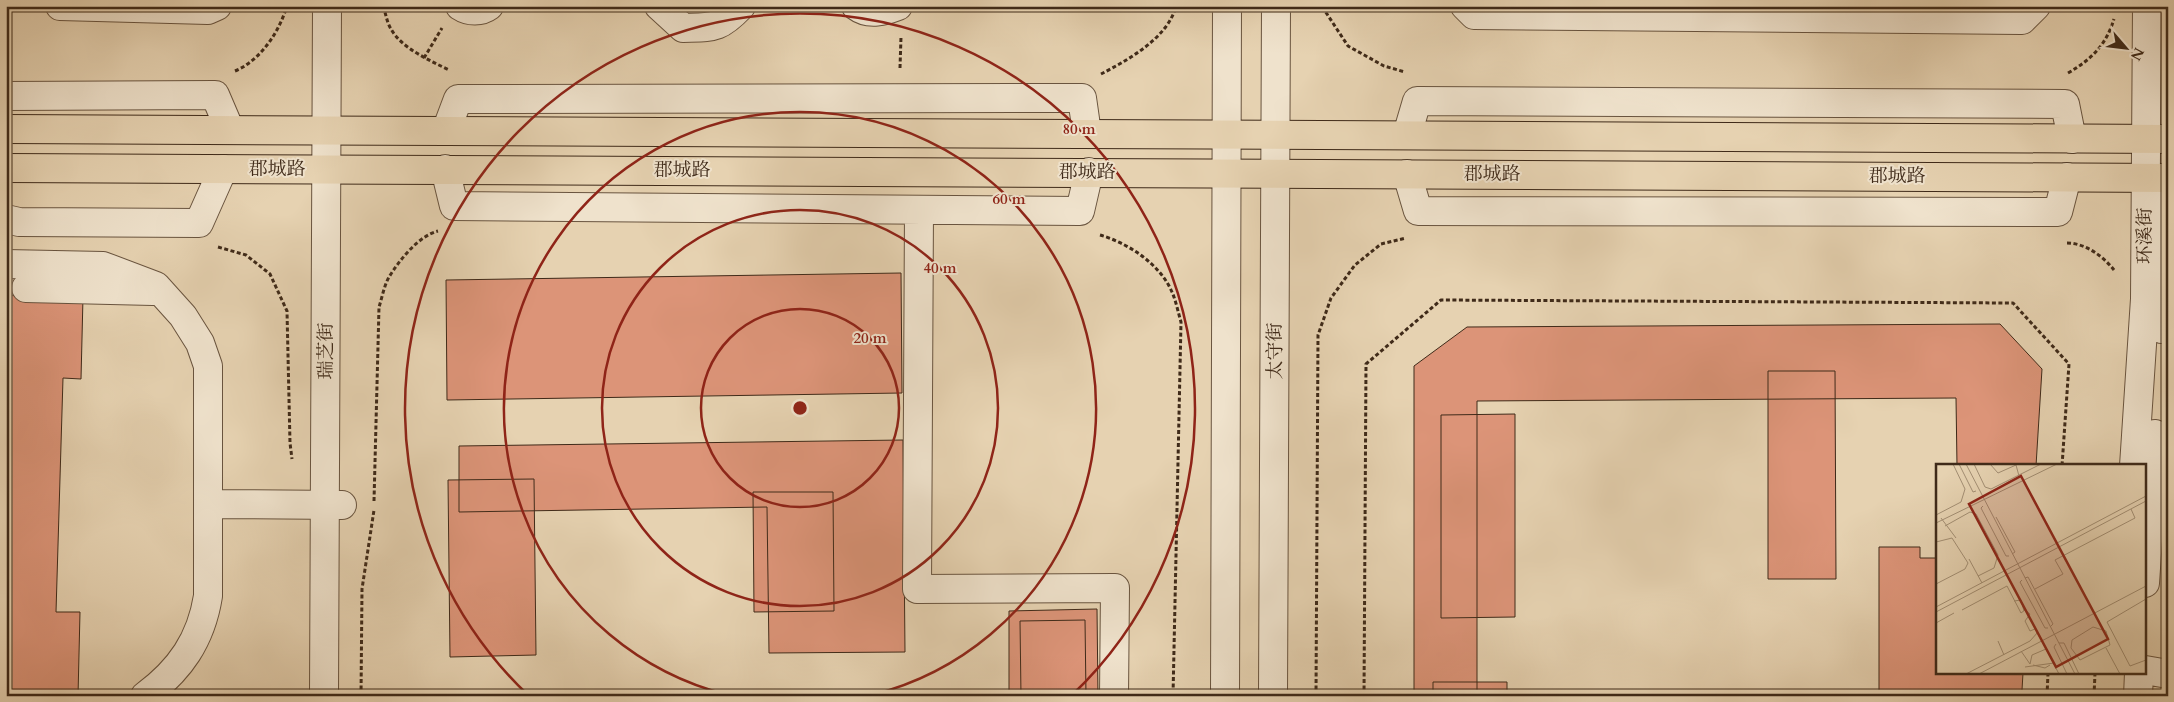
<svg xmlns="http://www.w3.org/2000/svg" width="2174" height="702" viewBox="0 0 2174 702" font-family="Cardo,'Noto Serif SC',serif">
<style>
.building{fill:#dc9478;stroke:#3f2a19}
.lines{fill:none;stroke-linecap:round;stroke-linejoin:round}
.minor-casing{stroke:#69543f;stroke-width:30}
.major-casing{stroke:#3f2a19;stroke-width:30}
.path{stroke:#3f2a19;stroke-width:3;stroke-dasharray:4 2.5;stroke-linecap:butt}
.minor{stroke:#efe2cc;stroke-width:28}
.major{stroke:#e6d2b1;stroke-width:28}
.ring{fill:none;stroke:#8f2418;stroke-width:2.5}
.labels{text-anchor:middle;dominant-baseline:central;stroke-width:4;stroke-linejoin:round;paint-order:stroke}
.street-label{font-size:19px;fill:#3f2a19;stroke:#efe2cc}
.inset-road{fill:none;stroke:#a38f74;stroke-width:1}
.view{fill:#8f2418;fill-opacity:0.15;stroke:#8f2418;stroke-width:2.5}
.inset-edge{fill:none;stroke:#3f2a19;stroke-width:2.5}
.centre{fill:#8f2418;stroke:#efe2cc;stroke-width:2.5}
.ring-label{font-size:15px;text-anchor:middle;font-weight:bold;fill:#8f2418;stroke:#efe2cc;stroke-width:4;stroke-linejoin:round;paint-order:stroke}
</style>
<rect width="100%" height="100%" fill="#e6d2b1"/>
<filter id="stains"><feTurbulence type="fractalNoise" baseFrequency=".004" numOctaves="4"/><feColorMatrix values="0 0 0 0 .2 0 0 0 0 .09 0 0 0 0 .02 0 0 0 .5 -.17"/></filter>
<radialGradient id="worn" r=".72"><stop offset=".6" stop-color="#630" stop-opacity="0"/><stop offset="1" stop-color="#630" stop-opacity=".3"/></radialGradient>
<path class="building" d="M 901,273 L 902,393 L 447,400 L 446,280 Z
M 6,295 L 83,297 L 81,379 L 63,378 L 56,612 L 80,612 L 78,696 L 6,696 Z
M 2000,324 L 2042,369 L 2036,466 L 1957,466 L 1956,398 L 1477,401 L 1477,696 L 1414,696 L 1414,366 L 1467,327 Z
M 1768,371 L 1835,371 L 1836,579 L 1768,579 Z
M 1515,414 L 1515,617 L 1441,618 L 1441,415 Z
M 903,440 L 905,652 L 769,653 L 767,507 L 459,512 L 459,446 Z
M 534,479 L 536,655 L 450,657 L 448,480 Z
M 753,492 L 833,492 L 834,611 L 754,612 Z
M 1879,547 L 1920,547 L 1920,558 L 1938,558 L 1938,673 L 2023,673 L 2022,690 L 2015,696 L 1879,696 Z
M 1097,609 L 1098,696 L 1009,696 L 1009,611 Z
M 1085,620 L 1086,696 L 1021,696 L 1020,621 Z
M 1433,682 L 1507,682 L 1507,696 L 1433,696 Z"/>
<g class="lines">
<defs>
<path id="minor" d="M 60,6 L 208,10 L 217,6
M 460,6 C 469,12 481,12 489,6
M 659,6 L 683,28 C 714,27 719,29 741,6
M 856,6 C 869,16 885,11 898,6
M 1465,6 L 1474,15 L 2022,20 L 2036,6
M 6,96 L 215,95 L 230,130
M 446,131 L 458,99 L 1082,98 L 1087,133
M 1407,135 L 1417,101 L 2065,104 L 2072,139
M 445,169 L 454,206 L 1080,211 L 1089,172
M 1407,174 L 1418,211 L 2058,212 L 2067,177
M 919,210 L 917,589 L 1115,588 L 1114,696
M 6,219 L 19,222 L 199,223 L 223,169
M 6,264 L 103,266 L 156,286 L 183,316 L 200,343 L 208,366 L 208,596 C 201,640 180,670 145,696
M 26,288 L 153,291
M 2162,329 L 2168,186
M 2134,466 L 2145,299 L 2147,6
M 208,504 L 342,505
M 2145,583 L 2155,434
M 2145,670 L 2168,674
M 324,696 L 327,6
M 1225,696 L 1227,6
M 1273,696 L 1276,6
M 2138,696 L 2139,673"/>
<path id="major" d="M 6,129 L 2168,139
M 6,168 L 2168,178"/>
</defs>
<use href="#minor" class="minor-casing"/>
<use href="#major" class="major-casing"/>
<path class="path" d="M 383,6 C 386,14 387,23 391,29 C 401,48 431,61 449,70
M 1324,6 L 1325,11 L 1348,46 L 1384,66 L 1405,72
M 424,58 L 442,28
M 900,68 L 901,37
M 235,71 C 261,60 279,32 287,6
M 2068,73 C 2092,59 2106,45 2114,19
M 1101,74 C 1128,60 1168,38 1176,6
M 1100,235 C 1128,243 1160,264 1172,292 C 1176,301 1178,312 1181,322 L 1173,696
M 2067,243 C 2085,243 2103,256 2114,270
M 218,247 L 246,255 L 270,274 L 287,311 L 290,443 L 292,459
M 374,501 L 379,307 C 382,298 384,286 389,277 C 399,261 418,236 438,231
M 361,696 L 362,589 L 374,510
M 1316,696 L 1318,335 L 1331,298 L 1355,265 L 1381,244 L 1406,238
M 1364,696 L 1366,364 L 1441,300 L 2013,303 L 2069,364 L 2062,466
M 2047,696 L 2048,673
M 2094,696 L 2095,673"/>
<use href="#minor" class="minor"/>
<use href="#major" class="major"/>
</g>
<g class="ring">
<circle cx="800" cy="408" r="99"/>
<circle cx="800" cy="408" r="198"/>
<path d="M728 695A296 296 0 1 1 872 695"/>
<path d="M528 695A395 395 0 1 1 1072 695"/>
</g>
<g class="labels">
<g class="street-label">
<text x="277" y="169">郡城路</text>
<text x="682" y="170">郡城路</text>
<text x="1087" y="172">郡城路</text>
<text x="1492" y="174">郡城路</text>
<text x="1897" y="176">郡城路</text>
<text transform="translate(2145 236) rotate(-90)">环溪街</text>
<text transform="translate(326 351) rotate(-90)">瑞芝街</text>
<text transform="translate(1275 351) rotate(-90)">太守街</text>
</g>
</g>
<g transform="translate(1936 464)">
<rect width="210" height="210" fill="#e6d2b1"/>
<path class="inset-road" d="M 23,0 L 37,28 L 40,27M 30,0 L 139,210M 38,0 L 49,23 L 55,25 L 105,0M 54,0 L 62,9 L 80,1 L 83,12M 47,42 L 45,44 L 70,92 L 73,92M 0,51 L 25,38 L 29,25 L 17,0M 60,53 L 79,88 L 76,90M 5,54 L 20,74M 0,59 L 121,0M 9,62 L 34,48 L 40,50 L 62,91 L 58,104 L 42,112M 0,78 L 16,74 L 32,99 L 29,105 L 0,120M 33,95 L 46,119M 89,114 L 92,113 L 117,160 L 114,163M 86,116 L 84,118 L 109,164 L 112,164M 99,125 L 127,110 L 119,96 L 199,54 L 195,45M 210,135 L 171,158 L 194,202 L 210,196M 78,137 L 85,136 L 88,147M 0,143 L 210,32M 26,146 L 71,122 L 85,149 L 89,146 L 94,150 L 89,157 L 94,167 L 99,165 L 102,168 L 94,177 L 30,210M 0,148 L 210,37M 0,159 L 18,149M 157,163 L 170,167 L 174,181 L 144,196 L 135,184 L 136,176 ZM 62,177 L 68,191M 123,179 L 128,179 L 143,210M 120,180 L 118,183 L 131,210M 170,184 L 184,210M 85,187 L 94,200 L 96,191 L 110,185 L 123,210M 97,201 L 109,204 L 114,201M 89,203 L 118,199M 43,210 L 210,122"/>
<path class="view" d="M 85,12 L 172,175 L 120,203 L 33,40 Z"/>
<rect width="210" height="210" class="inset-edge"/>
</g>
<circle cx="800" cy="408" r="8" class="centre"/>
<g class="ring-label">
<text x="1079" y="134">80 m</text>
<text x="1009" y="204">60 m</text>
<text x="940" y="273">40 m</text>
<text x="870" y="343">20 m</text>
</g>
<rect width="2174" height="702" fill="none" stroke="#e6d2b1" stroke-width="25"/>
<rect x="8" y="8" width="2159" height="687" fill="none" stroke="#3f2a19" stroke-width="2.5"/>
<rect x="12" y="12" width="2149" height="677" fill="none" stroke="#3f2a19"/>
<g transform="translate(2126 48) rotate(118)" stroke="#efe2cc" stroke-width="4" paint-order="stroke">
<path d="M0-4L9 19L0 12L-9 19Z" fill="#3f2a19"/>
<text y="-8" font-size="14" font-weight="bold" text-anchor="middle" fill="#3f2a19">N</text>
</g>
<rect width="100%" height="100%" filter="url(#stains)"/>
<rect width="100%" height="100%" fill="url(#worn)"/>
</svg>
